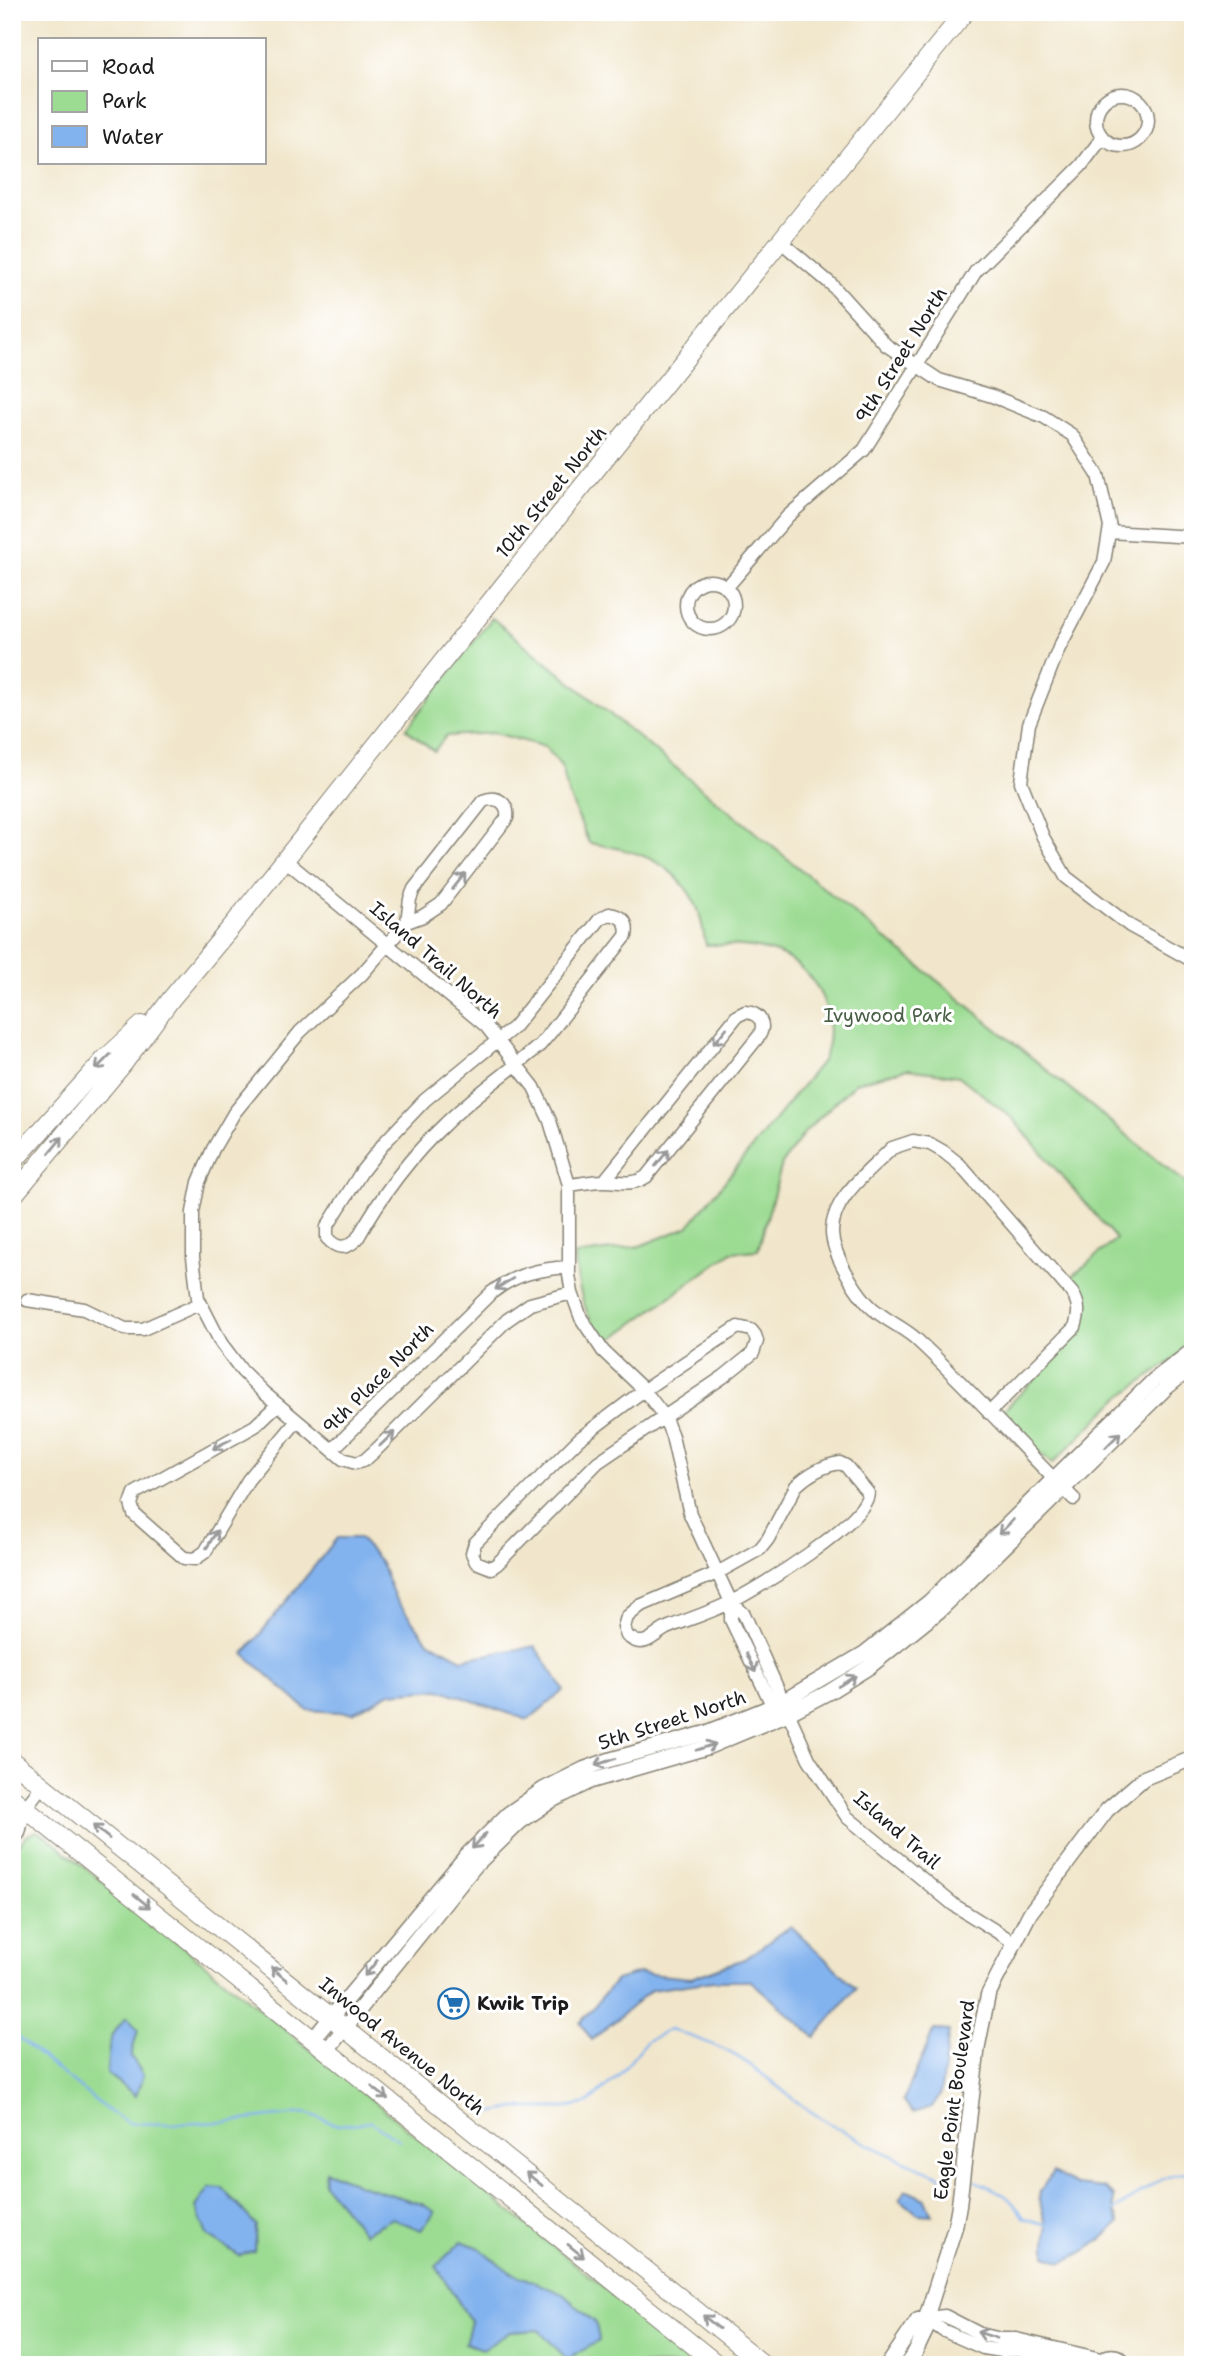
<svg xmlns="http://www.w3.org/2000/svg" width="1205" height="2377" viewBox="0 0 1205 2377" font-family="'Shantell Sans',sans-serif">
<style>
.green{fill:#9bdb92;stroke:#5c7c57;stroke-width:2}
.water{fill:#83b3ee;stroke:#506885;stroke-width:2}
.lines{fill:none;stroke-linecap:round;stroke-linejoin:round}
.stream{stroke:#83b3ee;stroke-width:2.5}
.minor-casing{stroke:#868174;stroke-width:15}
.tertiary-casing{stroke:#868174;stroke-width:17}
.secondary-casing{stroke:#868174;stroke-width:20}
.minor{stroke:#fff;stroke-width:12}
.tertiary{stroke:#fff;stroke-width:14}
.secondary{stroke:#fff;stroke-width:18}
.oneway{stroke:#999}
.labels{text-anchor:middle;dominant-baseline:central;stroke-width:6;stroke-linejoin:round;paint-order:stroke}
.street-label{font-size:19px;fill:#1c1c1c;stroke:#fff}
.park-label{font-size:19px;fill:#485f45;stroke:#fff}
.poi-label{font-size:19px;font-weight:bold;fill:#1c1c1c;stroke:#fff;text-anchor:start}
</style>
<rect width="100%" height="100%" fill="#fff"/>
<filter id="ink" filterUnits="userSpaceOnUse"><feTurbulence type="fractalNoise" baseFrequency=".0143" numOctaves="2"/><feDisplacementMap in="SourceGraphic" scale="14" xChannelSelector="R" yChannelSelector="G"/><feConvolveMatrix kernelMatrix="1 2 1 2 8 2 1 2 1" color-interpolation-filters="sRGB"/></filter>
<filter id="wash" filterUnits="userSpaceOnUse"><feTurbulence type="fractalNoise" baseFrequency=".00686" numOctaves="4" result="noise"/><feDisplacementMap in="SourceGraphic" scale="28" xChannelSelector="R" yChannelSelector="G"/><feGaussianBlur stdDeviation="1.57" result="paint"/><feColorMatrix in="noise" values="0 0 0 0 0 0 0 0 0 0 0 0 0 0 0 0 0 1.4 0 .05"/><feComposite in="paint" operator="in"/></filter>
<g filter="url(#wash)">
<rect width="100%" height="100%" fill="#f1e6cb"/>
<path class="green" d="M 492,618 L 1193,1189 L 1193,1346 L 1119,1398 L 1052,1464 L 1021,1436 L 1003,1411 C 1020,1393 1086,1334 1085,1312 C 1085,1298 1077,1290 1068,1280 L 1116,1239 L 1012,1118 L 959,1076 L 907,1069 L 855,1083 L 805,1132 L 782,1164 L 758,1250 L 732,1252 L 605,1344 C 585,1316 577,1289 575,1255 L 640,1246 L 688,1227 L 823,1060 C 840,1019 819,969 776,953 C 753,945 730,945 706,945 C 703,933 702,918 697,907 C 674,859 637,851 589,843 L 568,793 L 562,767 L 545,747 L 495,733 L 446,736 L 434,751 L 406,729 Z
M 36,1831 L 46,1836 L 700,2365 L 12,2365 L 12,1852 L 26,1836 Z"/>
<path class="water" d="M 337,1538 L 359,1538 L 380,1561 L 395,1598 L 428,1641 L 462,1659 L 535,1646 L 564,1690 L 528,1720 L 439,1689 L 390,1693 L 353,1713 L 307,1710 L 244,1654 Z
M 791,1926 L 856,1988 L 815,2037 L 751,1981 L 714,1981 L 651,1990 L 592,2040 L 580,2023 L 616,1980 L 639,1973 L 691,1978 L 744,1959 Z
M 127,2017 L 138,2030 L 131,2056 L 143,2075 L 136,2096 L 107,2073 C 108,2046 108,2036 127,2017 Z
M 934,2030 L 949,2031 L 940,2096 L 932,2107 L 913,2113 L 903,2101 Z
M 326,2171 L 360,2185 L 422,2204 L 435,2212 L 421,2230 L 392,2218 L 364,2233 L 324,2184 Z
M 1053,2172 L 1076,2185 L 1104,2188 L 1114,2196 L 1114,2211 L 1119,2223 C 1101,2241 1086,2253 1062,2262 L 1046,2256 L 1046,2224 L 1039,2200 L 1040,2191 Z
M 210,2187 L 222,2188 L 256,2225 L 254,2250 L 240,2256 L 207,2235 L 196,2207 Z
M 906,2190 L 925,2199 L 932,2215 L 918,2214 L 900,2199 Z
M 462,2241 L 479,2248 L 510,2272 L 563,2294 L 596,2323 L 599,2341 L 567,2359 L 539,2330 L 510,2332 L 483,2349 L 465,2343 L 471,2322 L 436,2266 Z"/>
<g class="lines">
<path class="stream" d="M 12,2033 L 107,2110 L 129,2123 L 170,2124 L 227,2122 L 306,2113 L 338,2125 L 371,2122 L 399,2140
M 489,2113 L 516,2108 L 563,2108 L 588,2103 L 617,2077 L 647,2041 L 670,2029 C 695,2038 721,2046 744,2061 C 766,2075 785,2094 807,2109 C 850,2138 899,2160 946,2178
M 976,2181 C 1000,2191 1010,2195 1024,2218 L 1048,2225
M 1111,2212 C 1142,2196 1155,2174 1193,2172"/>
</g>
</g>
<g filter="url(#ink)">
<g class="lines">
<defs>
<path id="minor" d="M1096 120a26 26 0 1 1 52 0a26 26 0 1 1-52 0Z
M 780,241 L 831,284 L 886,345 L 939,380 L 992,396 L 1044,417 L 1072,435 L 1098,475 L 1110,527 L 1104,562 L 1059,648 L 1029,724 L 1021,782 L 1043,837 L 1066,877 L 1130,926 L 1193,961
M 1109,532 L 1193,537
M686 605a24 24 0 1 1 48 0a24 24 0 1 1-48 0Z
M 727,587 L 788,516 L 864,450 L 976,271 L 1081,166 L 1102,138
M 285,860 L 486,1026 L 534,1087 L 550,1121 L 569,1185 L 569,1275 L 572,1293 L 581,1318 L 603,1351 L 644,1390 L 664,1416 L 672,1436 L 690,1514 L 731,1602 L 731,1620 L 773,1707 L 781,1711
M 609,914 C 622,916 629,922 626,936 L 550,1033 L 540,1045 C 509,1072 474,1095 445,1124 C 409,1158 381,1196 357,1239 C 345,1250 337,1249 327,1238 L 327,1227 L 362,1171 L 385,1142 L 425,1100 L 514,1027 L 600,919 Z
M 407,922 L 410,899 L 414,889 L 483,801 C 497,795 509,803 507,818 L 441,904 L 423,916 L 407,922 L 362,974 L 300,1032 L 234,1113 L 213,1149 L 199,1182 L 193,1212 L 193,1257 L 198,1298 L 221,1343 L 242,1371 L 263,1392 L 343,1459 L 356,1463 L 365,1460 L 377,1449 L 507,1320 L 530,1304 L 572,1293
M 569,1185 C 580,1184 592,1181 603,1181 C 618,1180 630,1187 646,1177 L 759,1036 C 766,1024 760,1013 745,1012 L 737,1016 L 605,1180
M 27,1300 L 84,1309 L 125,1329 L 143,1329 L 199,1304
M 738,1327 L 751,1330 L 755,1335 L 757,1341 L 753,1353 L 723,1377 L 598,1462 L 497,1564 L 491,1568 L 476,1562 L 472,1553 L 475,1543 L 579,1439 L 644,1390 Z
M 277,1405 L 255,1426 L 135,1493 L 131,1504 L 134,1514 L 184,1558 L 195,1559 L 205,1552 L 248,1480 L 296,1422
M 989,1413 L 1075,1327 C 1079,1314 1080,1306 1073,1294 L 959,1164 L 944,1152 L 930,1144 L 913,1141 L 892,1148 C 870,1171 832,1197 832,1232 C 832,1253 854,1288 867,1303 C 880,1318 900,1325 915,1338 C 963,1382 1008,1432 1054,1479 L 1074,1499
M 332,1450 L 491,1293 C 515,1274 539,1269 569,1267
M 840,1463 L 846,1466 L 868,1493 C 868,1522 756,1590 729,1603 C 709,1613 689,1619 669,1627 C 661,1630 654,1638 646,1641 C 638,1644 633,1640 627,1636 L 624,1627 L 627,1617 L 640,1606 L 717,1573 L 760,1549 L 768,1539 L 796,1486 C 807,1475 824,1465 840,1463 Z
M 731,1602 L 744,1614 L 809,1759 L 847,1817 L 954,1905 L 1015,1943
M 12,1817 L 25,1808 L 42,1786
M 12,1841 L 19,1833 L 25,1808
M 926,2318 L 945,2316 L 980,2334 L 1001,2339 L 1016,2339 L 1101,2359
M 926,2318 L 942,2330 L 983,2348 L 1001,2351 L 1019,2350 L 1073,2365
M 1098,2365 C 1105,2352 1119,2352 1127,2365"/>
<path id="tertiary" d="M 313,2039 L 467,1855 L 508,1814 L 544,1789 L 584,1769 L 609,1760 L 706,1733 L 780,1703 L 865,1653 L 929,1602 L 1154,1380 L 1193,1350
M 327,2050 L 474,1867 L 520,1822 L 551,1801 L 591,1781 L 708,1747 L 787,1714 L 829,1692 L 869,1667 L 940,1610 L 1166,1388 L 1193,1366
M 888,2365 L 918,2320 L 926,2318
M 906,2365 L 915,2353 L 929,2324 L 926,2318 L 955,2227 L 959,2205 L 978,2045 L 988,1995 L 1030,1913 L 1107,1810 L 1144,1778 L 1193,1758"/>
<path id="secondary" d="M 12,1163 L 105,1059 L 142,1025
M 12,1197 L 123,1064 L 171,999 L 233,925 L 577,493 L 965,12
M 12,1761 L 764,2365
M 12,1798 L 718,2365"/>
</defs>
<use href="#minor" class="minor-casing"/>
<use href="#tertiary" class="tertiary-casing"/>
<use href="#secondary" class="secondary-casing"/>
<use href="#minor" class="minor"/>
<use href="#tertiary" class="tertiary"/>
<use href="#secondary" class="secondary"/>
</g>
<defs><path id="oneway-shaft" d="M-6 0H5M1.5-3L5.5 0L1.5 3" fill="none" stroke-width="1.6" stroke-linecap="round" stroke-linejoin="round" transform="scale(1.75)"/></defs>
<g class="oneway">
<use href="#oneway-shaft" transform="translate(459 881) rotate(-52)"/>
<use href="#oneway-shaft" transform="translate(720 1036) rotate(129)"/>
<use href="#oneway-shaft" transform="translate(103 1062) rotate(135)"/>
<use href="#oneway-shaft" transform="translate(56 1145) rotate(-51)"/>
<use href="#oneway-shaft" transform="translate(662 1158) rotate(-51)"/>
<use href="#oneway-shaft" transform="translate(504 1284) rotate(148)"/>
<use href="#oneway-shaft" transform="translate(387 1439) rotate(-44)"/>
<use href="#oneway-shaft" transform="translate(1113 1440) rotate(-45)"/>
<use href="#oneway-shaft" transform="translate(222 1444) rotate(152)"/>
<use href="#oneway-shaft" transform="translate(1006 1527) rotate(135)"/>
<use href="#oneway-shaft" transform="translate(212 1539) rotate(-59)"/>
<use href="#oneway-shaft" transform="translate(751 1663) rotate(64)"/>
<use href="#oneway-shaft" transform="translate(847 1681) rotate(-32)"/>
<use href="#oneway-shaft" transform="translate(706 1747) rotate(-18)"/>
<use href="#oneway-shaft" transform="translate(605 1762) rotate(161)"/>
<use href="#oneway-shaft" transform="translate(101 1832) rotate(-141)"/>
<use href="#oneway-shaft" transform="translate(479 1841) rotate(133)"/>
<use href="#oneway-shaft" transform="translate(142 1901) rotate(39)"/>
<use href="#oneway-shaft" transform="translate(371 1968) rotate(129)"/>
<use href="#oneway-shaft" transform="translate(279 1974) rotate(-141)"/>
<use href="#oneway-shaft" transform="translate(380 2093) rotate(38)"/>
<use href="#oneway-shaft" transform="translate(534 2179) rotate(-141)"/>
<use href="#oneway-shaft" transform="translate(576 2251) rotate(39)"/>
<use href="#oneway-shaft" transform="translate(711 2322) rotate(-141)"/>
<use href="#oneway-shaft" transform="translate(987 2335) rotate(-162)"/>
</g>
</g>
<defs>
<symbol id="supermarket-ring" viewBox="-11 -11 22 22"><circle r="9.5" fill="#fff" stroke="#1f6fb2" stroke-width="1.5"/><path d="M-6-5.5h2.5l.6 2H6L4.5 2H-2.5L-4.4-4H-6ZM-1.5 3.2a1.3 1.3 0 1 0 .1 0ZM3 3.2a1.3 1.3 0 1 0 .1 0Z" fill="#1f6fb2"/></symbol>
</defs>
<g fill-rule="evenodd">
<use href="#supermarket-ring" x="436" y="1986" width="35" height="35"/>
</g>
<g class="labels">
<g class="street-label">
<text transform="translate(901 355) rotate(-58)">9th Street North</text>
<text transform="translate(551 492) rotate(-51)">10th Street North</text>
<text transform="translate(436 960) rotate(41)">Island Trail North</text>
<text transform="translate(378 1378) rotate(-45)">9th Place North</text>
<text transform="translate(672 1720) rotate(-18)">5th Street North</text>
<text transform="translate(897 1830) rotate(41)">Island Trail</text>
<text transform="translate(402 2046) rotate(39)">Inwood Avenue North</text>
<text transform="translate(954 2100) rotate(-82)">Eagle Point Boulevard</text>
</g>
<g class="park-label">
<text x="888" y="1015">Ivywood Park</text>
</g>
<g class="poi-label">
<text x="477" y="2003">Kwik Trip</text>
</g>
</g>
<rect width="1205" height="2377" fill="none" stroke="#fff" stroke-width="42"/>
<rect x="38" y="38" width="228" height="126" fill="#ffffff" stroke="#a4a4a4" stroke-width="2"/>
<rect x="52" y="61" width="35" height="10" fill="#ffffff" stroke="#a4a4a4" stroke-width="2"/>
<text x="102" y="74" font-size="21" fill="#1c1c1c">Road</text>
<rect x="52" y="91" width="35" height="21" fill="#9bdb92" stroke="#a4a4a4" stroke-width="2"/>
<text x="102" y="108" font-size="21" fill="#1c1c1c">Park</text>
<rect x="52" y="126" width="35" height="21" fill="#83b3ee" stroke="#a4a4a4" stroke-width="2"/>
<text x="102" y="144" font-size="21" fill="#1c1c1c">Water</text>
</svg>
